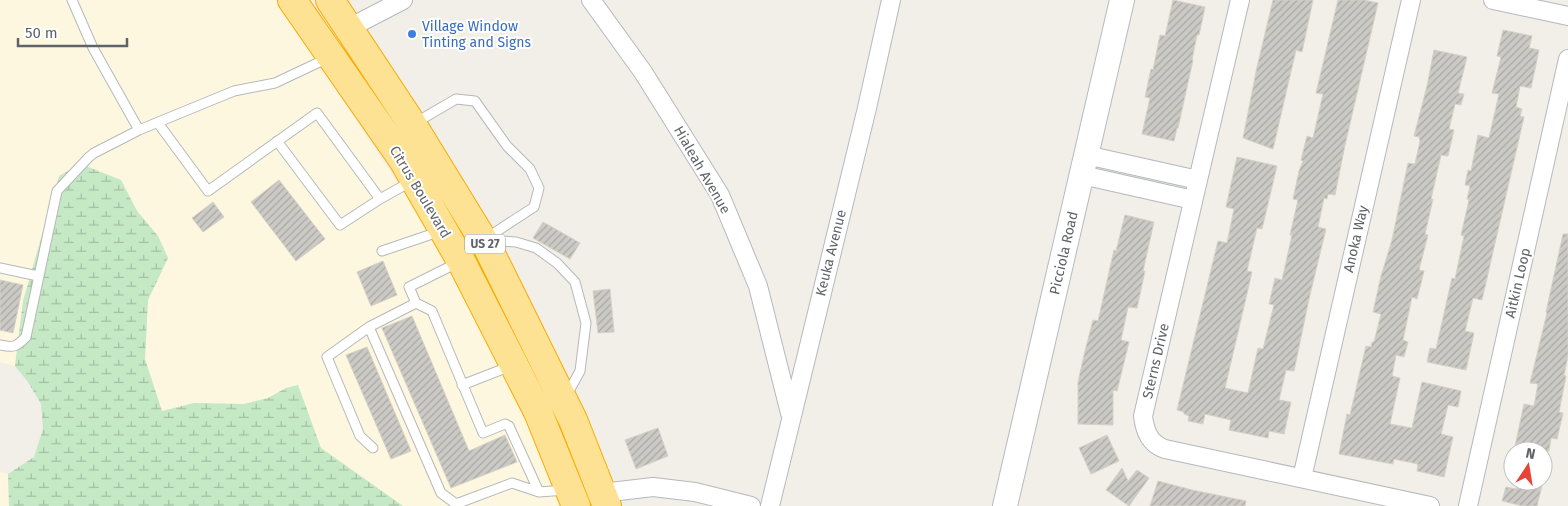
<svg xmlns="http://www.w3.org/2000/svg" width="1568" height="506" viewBox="0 0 1568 506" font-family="'Fira Sans',sans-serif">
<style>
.commercial{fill:#fef7e0}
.wetland{fill:url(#wetland-marsh)}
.building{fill:url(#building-hatch);stroke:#d6d1c6}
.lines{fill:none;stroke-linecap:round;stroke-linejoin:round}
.lane-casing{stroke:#b5b8bc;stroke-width:11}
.street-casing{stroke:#b5b8bc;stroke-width:20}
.secondary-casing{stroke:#b6babf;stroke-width:26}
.highway-casing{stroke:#f9ab00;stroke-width:30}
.lane{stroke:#fff;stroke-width:9}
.street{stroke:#fff;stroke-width:18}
.secondary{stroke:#fff;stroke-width:24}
.highway{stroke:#fde293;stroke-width:28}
.shop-dot{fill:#3f7fe0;stroke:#fff;stroke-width:2}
.labels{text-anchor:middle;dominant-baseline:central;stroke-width:4;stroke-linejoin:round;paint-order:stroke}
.shield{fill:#fff;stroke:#8f9295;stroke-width:1}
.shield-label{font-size:12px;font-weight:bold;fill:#5f6368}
.shop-label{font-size:14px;fill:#366cbe;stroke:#fff;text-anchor:start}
.street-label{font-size:14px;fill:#5f6368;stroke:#fff}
</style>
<defs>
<pattern id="wetland-marsh" width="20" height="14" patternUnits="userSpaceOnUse" patternTransform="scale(1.25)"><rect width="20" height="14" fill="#c5e8c5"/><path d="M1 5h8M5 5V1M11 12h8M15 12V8" fill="none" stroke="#a3c0a4"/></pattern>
<pattern id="building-hatch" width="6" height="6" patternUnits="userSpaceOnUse" patternTransform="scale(1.25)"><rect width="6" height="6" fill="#cccac5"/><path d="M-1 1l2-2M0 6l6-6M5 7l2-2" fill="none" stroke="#a9a8a4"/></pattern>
</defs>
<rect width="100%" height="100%" fill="#f1efe8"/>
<path class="commercial" d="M 0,0 L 276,0 L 427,227 L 523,411 L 563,506 L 403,506 L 321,448 L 297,385 L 286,388 L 268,398 L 244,404 L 194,403 L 162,412 L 145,359 L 148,300 L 168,258 L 158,236 L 137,211 L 121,180 L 23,301 L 15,366 L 0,362 Z
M 0,472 L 8,474 L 9,506 L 0,506 Z"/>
<path class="wetland" d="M 81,164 L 121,180 L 137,211 L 158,236 L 168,258 L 148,300 L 145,359 L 162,411 L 194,403 L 244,404 L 268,398 L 286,388 L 298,385 L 321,448 L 403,506 L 9,506 L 8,474 L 34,457 L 43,429 L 41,404 L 28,382 L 15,366 L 23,301 L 59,176 Z"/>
<path class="building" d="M 1173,0 L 1205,7 L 1199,35 L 1197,35 L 1192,60 L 1193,60 L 1178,128 L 1177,128 L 1174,141 L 1142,134 L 1150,98 L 1145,97 L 1151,69 L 1153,70 L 1160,35 L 1165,36 Z
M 1273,0 L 1313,0 L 1302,52 L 1296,50 L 1273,149 L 1243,138 L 1257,67 Z
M 1338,0 L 1364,0 L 1378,3 L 1345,145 L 1335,195 L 1328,194 L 1327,199 L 1324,198 L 1318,227 L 1326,229 L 1309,299 L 1294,371 L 1286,370 L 1279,400 L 1291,402 L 1284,434 L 1269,431 L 1268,438 L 1229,430 L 1231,420 L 1205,414 L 1203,424 L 1188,421 L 1189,416 L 1184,414 L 1184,412 L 1177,410 L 1218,241 L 1227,243 L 1234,209 L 1226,207 L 1237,157 L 1277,166 L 1262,229 L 1257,228 L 1247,271 L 1252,272 L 1225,388 L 1248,393 L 1258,348 L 1263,349 L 1274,305 L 1269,304 L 1275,278 L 1282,280 L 1292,235 L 1290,235 L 1298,200 L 1293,199 L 1299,171 L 1303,161 L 1301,160 L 1307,136 L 1313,138 L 1323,94 L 1316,93 Z
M 1503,30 L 1532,36 L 1529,48 L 1539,50 L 1531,88 L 1520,86 L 1516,107 L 1522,109 L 1520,116 L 1524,117 L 1482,300 L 1473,298 L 1465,331 L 1474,333 L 1466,370 L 1427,362 L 1430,348 L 1436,349 L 1452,278 L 1455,279 L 1464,236 L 1461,235 L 1469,200 L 1467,199 L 1470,186 L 1465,185 L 1468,170 L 1471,171 L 1478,135 L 1489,138 L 1499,94 L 1492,93 L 1501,57 L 1497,56 Z
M 1434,50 L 1467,57 L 1458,93 L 1464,94 L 1461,105 L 1455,104 L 1449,129 L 1454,130 L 1448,156 L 1441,155 L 1431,199 L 1433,199 L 1425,234 L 1428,235 L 1419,270 L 1424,271 L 1417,299 L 1412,297 L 1403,340 L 1408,342 L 1404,357 L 1396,355 L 1392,376 L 1400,378 L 1390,424 L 1412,428 L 1422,382 L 1461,391 L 1458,407 L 1448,405 L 1441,434 L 1453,437 L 1444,477 L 1417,471 L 1418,464 L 1394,459 L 1393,464 L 1339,454 L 1347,414 L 1350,415 L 1366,346 L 1371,347 L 1372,342 L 1374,342 L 1381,314 L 1373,312 L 1381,276 L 1392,240 L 1408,163 L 1415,164 L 1420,141 L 1419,137 L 1414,136 L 1427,86 Z
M 279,180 L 325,239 L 296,261 L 251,202 Z
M 213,202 L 224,217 L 203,232 L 192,218 Z
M 1125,215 L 1154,222 L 1143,271 L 1145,271 L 1137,308 L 1128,307 L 1121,340 L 1129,342 L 1117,391 L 1113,390 L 1113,425 L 1078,424 L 1078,382 L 1084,355 L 1093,320 L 1098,321 L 1114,250 L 1116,251 Z
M 543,222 L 580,243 L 570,259 L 533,238 Z
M 1563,234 L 1568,234 L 1568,356 L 1564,375 L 1566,376 L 1559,412 L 1563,413 L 1557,439 L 1551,438 L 1549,451 L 1514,451 L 1524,404 L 1534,406 L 1538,384 L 1530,383 L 1547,313 L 1546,312 Z
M 383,261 L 397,295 L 371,306 L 357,272 Z
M 0,280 L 23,285 L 13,333 L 0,330 Z
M 610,289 L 614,332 L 598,333 L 593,291 Z
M 412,316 L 469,451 L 505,435 L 517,462 L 451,488 L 382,328 Z
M 367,347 L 411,451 L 391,459 L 346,355 Z
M 658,428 L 668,456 L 636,469 L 625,440 Z
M 1107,435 L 1119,461 L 1091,474 L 1079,448 Z
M 1122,468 L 1128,481 L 1137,470 L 1149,478 L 1129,506 L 1106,490 Z
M 1158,481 L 1192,490 L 1246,501 L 1245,506 L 1150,506 Z
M 1521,481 L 1543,481 L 1537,506 L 1523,506 L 1502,501 L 1506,487 L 1516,489 Z"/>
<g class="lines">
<defs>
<path id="lane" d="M 72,0 L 93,48 L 139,130
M 158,123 L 208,191 L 317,113 L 380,199
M 415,123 L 456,99 L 475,101 L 507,146 L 530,169 L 539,188 L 534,207 L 485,239
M 277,141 L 340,225 L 380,199 L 412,181
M 490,247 L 500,241 L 516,242 L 536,248 L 557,263 L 575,282 L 586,323 L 580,371 L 569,391 L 564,394
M 382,251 L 441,231
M 459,262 L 409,287 L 416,303 L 369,327 L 441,493 L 456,504 L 512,483 L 539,492 L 566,490
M 0,268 L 38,276
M 416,303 L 432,311 L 483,433 L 505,424 L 509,426 L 539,492
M 369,327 L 327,357 L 360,436 L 373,448
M 0,345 C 14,348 16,347 26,337 L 57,191 L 89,157 L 94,153 L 139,130 L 234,91 L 275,83 L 328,58
M 462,385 L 511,366"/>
<path id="street" d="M 591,0 L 643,72 L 720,195 L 758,286 L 790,413
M 1240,0 L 1143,416 C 1145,432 1150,444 1165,449 L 1430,506
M 1493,0 L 1568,16
M 349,28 L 403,0
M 1086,155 L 1198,180
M 1082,175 L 1193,200
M 1302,478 L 1411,0
M 602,493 L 653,487 L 695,492 L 751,506
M 770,506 L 867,108 L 891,0
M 1468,506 L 1568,59"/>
<path id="secondary" d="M 1005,506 L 1122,0"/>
<path id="highway" d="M 292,0 L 403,160 L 461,261 L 538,412 L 576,506
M 330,0 L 412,124 L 488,248 L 573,420 L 607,506"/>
</defs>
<use href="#lane" class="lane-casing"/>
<use href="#street" class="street-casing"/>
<use href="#secondary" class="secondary-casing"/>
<use href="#highway" class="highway-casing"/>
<use href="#lane" class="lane"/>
<use href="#street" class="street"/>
<use href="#secondary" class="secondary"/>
<use href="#highway" class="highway"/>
</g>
<circle class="shop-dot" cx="412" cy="34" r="5"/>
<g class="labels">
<rect class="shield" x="465" y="234.5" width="40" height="19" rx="4"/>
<g class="shield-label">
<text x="485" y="244">US 27</text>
</g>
<g class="shop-label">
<text x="422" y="26">Village Window<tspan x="422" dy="16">Tinting and Signs</tspan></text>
</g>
<g class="street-label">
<text transform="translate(702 170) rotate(60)">Hialeah Avenue</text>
<text transform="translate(420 192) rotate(59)">Citrus Boulevard</text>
<text transform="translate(1356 239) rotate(-77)">Anoka Way</text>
<text transform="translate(831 253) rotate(-76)">Keuka Avenue</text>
<text transform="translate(1064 253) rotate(-77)">Picciola Road</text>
<text transform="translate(1518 283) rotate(-77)">Aitkin Loop</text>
<text transform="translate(1156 361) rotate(-77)">Sterns Drive</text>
</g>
</g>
<g transform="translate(1528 466) rotate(12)"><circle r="24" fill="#ffffff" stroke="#bfc1c3"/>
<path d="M0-4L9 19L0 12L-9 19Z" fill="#ea4335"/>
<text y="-8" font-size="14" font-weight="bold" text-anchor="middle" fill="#5f6368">N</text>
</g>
<path d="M18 38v8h109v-8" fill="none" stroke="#5f6368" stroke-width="2.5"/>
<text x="25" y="38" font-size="15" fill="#5f6368" stroke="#ffffff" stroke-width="4" paint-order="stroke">50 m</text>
</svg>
